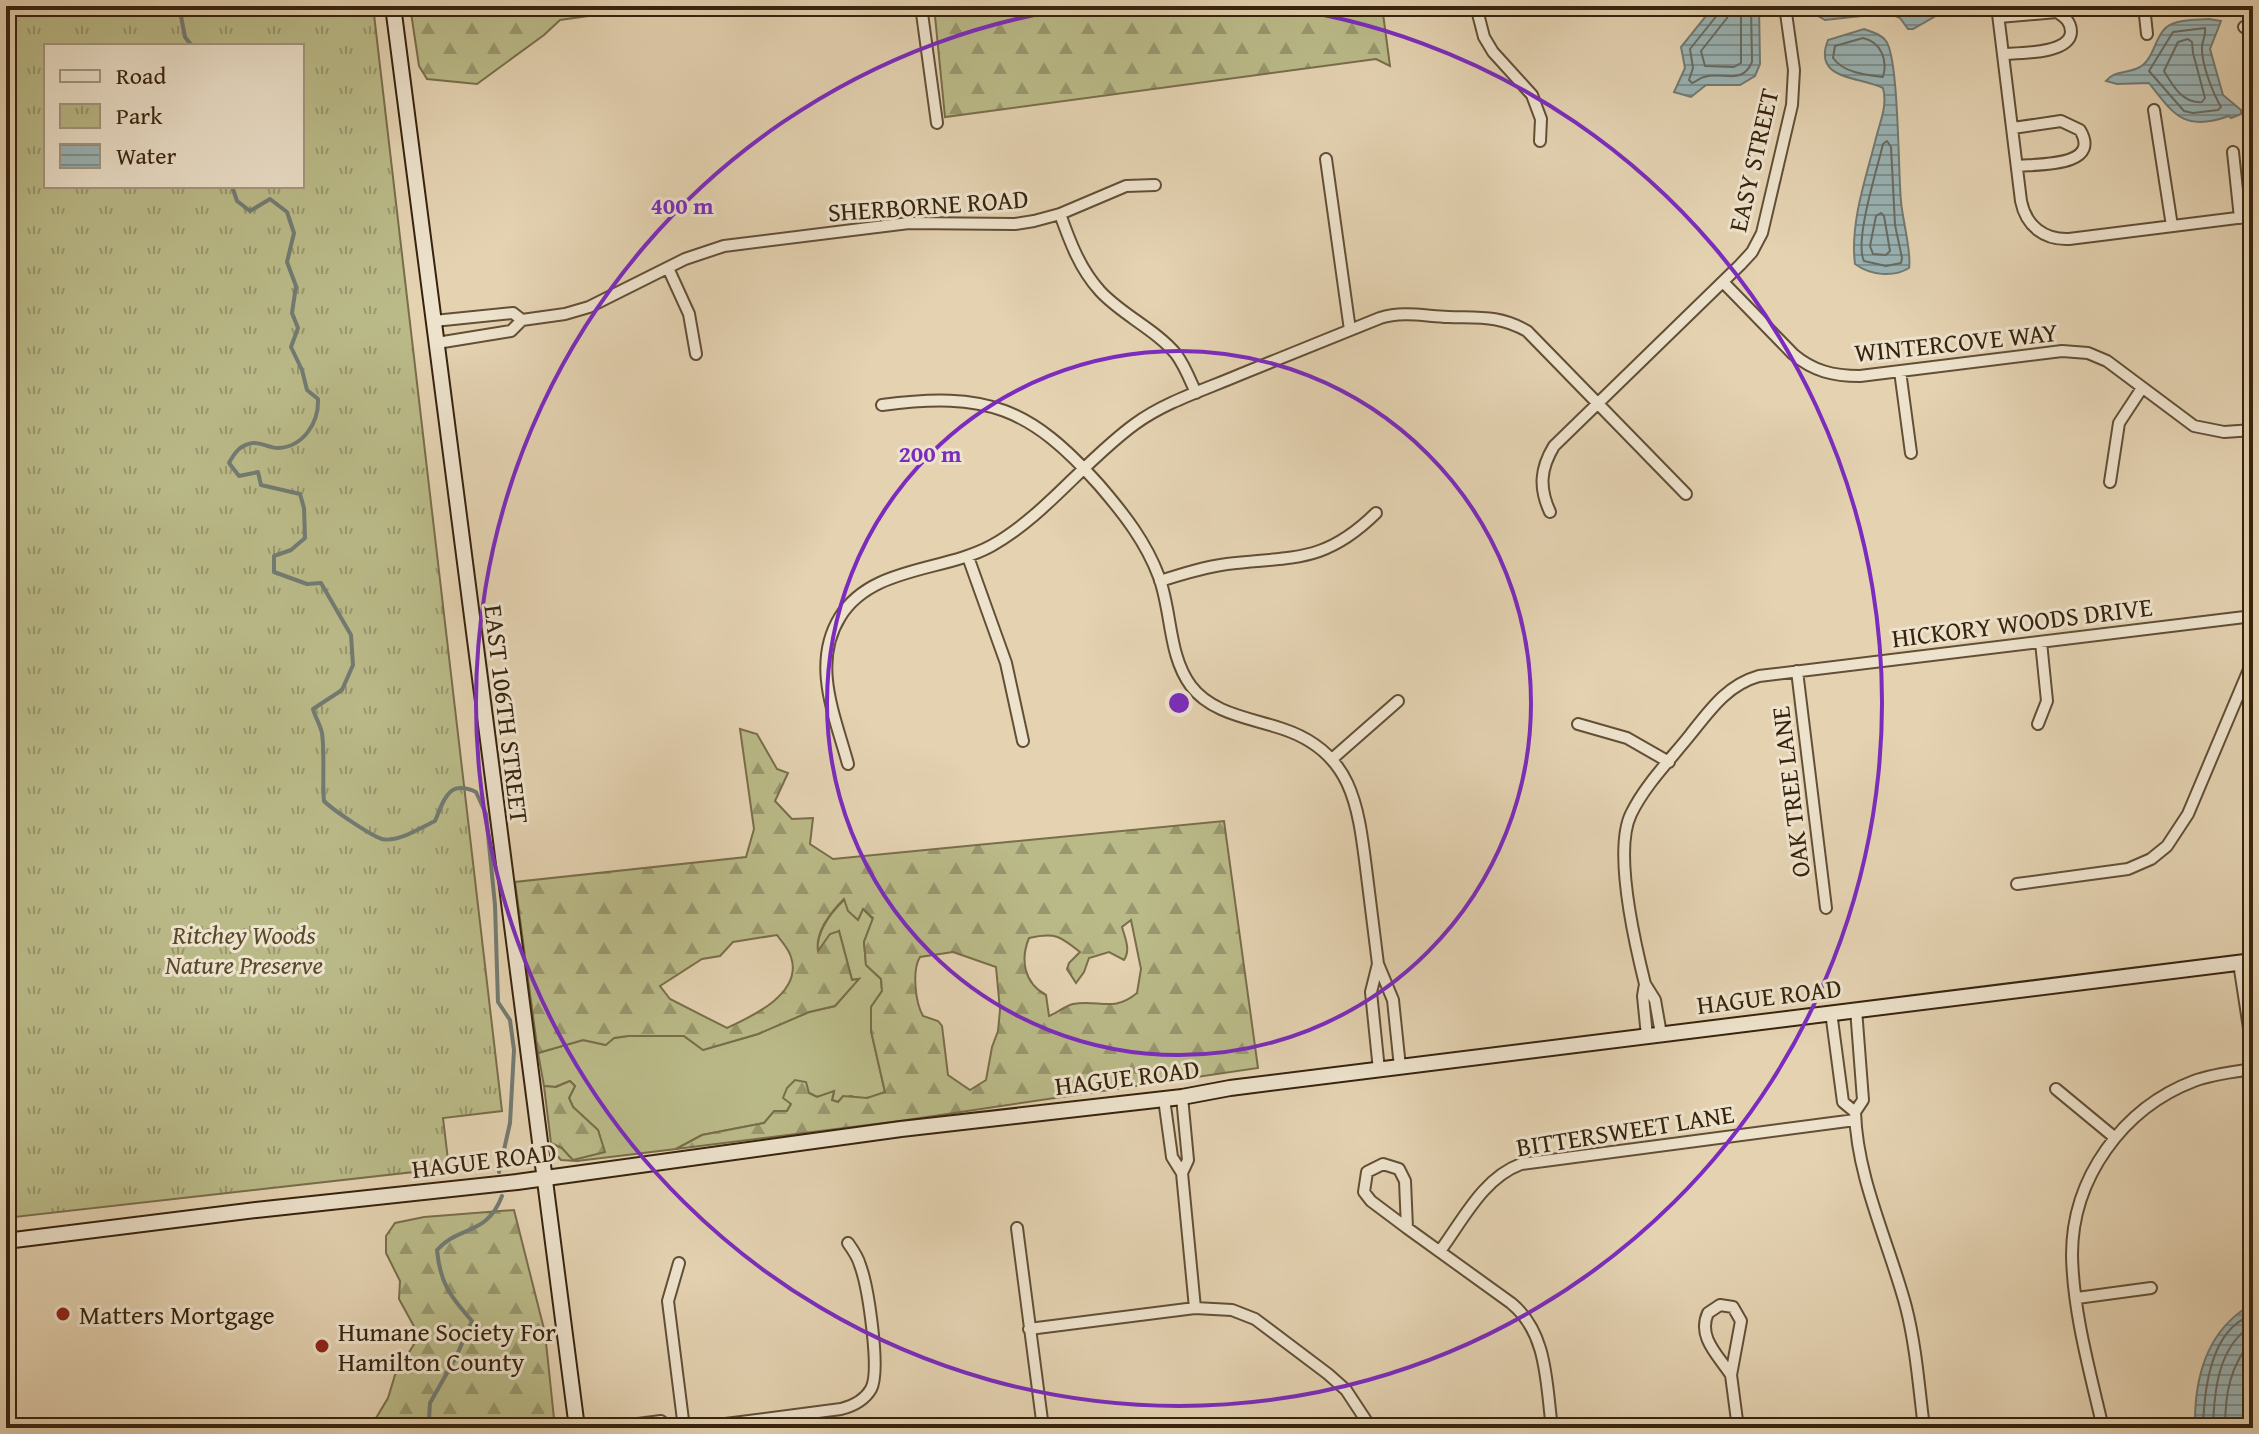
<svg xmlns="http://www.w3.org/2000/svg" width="2259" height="1434" viewBox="0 0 2259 1434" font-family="'Gentium Book Plus',serif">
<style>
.grass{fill:#baba88;stroke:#786e4a;stroke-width:2}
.forest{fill:url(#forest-firs);stroke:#786e4a;stroke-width:2;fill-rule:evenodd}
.park{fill:url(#park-tufts);stroke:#786e4a;stroke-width:2;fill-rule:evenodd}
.water{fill:url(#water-rules);stroke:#727b73;stroke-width:2}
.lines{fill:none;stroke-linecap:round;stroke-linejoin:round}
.shore{stroke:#686c62;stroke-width:2}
.stream{stroke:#727b73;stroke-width:4}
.street-casing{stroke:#624f36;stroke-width:14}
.secondary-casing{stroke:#37230d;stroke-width:18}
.street{stroke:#ede2cc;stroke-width:10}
.secondary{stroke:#ede2cc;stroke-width:14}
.ring{fill:none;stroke:#7b2cbf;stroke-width:4}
.poi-dot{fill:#8f2418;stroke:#ede2cc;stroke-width:3}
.labels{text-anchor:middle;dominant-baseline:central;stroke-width:6;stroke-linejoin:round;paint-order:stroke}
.street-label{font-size:26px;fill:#37230d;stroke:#ede2cc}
.park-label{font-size:26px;font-style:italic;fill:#58492c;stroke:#ede2cc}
.poi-label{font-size:26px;fill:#37230d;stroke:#ede2cc;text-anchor:start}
.centre{fill:#7b2cbf;stroke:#ede2cc;stroke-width:4}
.ring-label{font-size:24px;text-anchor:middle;font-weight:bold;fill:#7b2cbf;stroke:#ede2cc;stroke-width:6;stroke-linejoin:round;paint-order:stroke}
</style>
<defs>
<pattern id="forest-firs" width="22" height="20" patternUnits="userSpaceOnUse" patternTransform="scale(2)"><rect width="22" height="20" fill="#baba88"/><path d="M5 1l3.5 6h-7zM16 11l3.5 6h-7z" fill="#98976e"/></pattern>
<pattern id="park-tufts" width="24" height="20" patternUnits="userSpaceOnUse" patternTransform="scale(2)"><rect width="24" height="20" fill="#baba88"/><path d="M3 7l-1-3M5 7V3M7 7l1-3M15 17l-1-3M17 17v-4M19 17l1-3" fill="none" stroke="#98976e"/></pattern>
<pattern id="water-rules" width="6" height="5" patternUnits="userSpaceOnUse" patternTransform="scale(2)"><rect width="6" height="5" fill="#9ab5b7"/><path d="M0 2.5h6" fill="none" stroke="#7e9393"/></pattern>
</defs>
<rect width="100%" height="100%" fill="#e4d2b1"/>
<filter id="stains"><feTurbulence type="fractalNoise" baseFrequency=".0025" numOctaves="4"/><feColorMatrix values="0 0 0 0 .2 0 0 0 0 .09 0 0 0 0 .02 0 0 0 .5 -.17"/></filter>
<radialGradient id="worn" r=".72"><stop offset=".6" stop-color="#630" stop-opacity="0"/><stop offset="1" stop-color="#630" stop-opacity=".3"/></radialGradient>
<path class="grass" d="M 845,899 L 858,919 L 863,909 L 873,919 L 864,942 L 866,965 L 881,979 L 882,991 L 871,1007 L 871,1031 L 885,1092 C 873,1098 863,1100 850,1096 L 838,1102 L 832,1100 L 834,1092 L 817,1097 L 809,1093 L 791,1104 L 787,1111 L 772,1115 L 764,1123 L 702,1135 L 676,1149 L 577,1161 L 561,1160 L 553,1151 L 551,1143 L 562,1148 L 573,1160 L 604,1152 L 598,1130 L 573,1107 L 569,1098 L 575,1086 L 570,1081 L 555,1087 L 544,1086 L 538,1053 L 583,1040 L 605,1045 L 614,1038 L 628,1036 L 684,1036 L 703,1050 L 758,1034 L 809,1012 L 835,1006 L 858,979 L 852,980 L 839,931 L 817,952 C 817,931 830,913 845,899 Z"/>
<path class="forest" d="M 410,6 L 659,6 L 560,20 L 544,35 L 477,84 L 427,79 L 419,66 Z
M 934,6 L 1382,6 L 1390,66 L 1376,59 L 945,117 Z
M 740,729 L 757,734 L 777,769 L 788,773 L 775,801 L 792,819 L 813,818 L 810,844 L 833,859 L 1224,821 L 1258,1068 L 900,1121 L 676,1149 L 702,1135 L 764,1123 L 774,1111 L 787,1111 L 791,1104 L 783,1098 L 787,1088 L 795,1080 L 806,1082 L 809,1093 L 817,1097 L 834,1091 L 832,1100 L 838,1102 L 843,1096 L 867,1098 L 885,1092 L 871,1031 L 871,1007 L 882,991 L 881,979 L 866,965 L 864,942 L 873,918 L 863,909 L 858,920 L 848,911 L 844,899 C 831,912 815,932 818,951 L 830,934 L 839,931 L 852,980 L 859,979 L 835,1006 L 809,1012 L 758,1034 L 703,1050 L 684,1036 L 628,1036 L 614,1038 L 606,1045 L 583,1040 L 538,1053 L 515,882 L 746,857 L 754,829 ZM 1131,920 L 1141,969 L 1137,993 C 1113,1013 1099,999 1073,1004 C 1065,1006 1057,1013 1049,1016 L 1046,995 C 1024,983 1020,960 1029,938 C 1055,932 1060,936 1080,952 L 1069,963 L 1067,969 L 1076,983 L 1084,972 L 1089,958 L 1109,952 L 1124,960 C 1131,950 1125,938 1122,927 ZM 777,935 C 781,941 789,949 791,957 C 803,993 753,1016 727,1028 L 670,999 L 660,986 L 702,959 L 720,956 L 733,942 ZM 953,952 L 996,967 L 1000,1010 L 998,1031 L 992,1047 L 986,1080 L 970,1090 L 948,1075 L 942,1026 L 938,1021 L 923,1016 C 915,1002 912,970 920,957 Z
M 570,1081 L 575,1086 L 569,1098 L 573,1107 L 598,1130 L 605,1152 L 573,1160 L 562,1148 L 551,1143 L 544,1086 L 556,1087 Z
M 514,1210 L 545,1333 L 555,1428 L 370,1428 L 388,1398 L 395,1375 L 416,1341 L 416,1330 L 399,1299 L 400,1281 L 386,1253 L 386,1236 L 395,1223 L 424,1217 Z"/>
<path class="park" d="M 6,6 L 373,6 L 502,1111 L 443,1118 L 449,1168 L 6,1218 ZM 46,46 L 302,46 L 302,186 L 46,186 Z"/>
<path class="water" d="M 1714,6 L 1759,6 L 1760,64 L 1755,76 L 1740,85 L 1706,85 L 1691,97 L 1674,92 L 1685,68 L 1681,47 Z
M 1817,6 L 1938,6 L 1940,9 L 1939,14 L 1913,29 L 1908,29 L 1900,18 L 1889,13 L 1825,20 L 1818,16 Z
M 2209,19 L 2221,21 L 2210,49 L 2223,95 L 2241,110 L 2241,114 L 2231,118 L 2229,116 C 2184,132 2174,115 2149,83 L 2117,84 L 2106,81 C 2115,70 2125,74 2138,68 C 2156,60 2154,31 2172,24 C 2183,19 2198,20 2209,19 Z
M 1864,29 C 1872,32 1881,34 1886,41 C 1899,59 1898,172 1901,201 C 1902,218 1912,253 1909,268 C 1893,278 1870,275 1855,264 C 1850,224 1865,181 1875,142 C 1879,124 1888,107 1883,88 C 1860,76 1812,81 1828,40 Z
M 2249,1306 L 2253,1310 L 2253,1428 L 2195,1428 C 2194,1380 2206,1332 2249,1306 Z"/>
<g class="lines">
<path class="shore" d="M 1720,6 L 1718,14 L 1690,49 L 1693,68 L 1689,80 L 1692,83 C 1696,82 1699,78 1704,77 C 1723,71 1742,86 1752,62 L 1751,6
M 1730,6 L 1727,18 L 1701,51 L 1705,66 L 1734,67 L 1741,63 L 1741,6
M 2205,28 C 2206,35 2203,39 2202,46 C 2201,64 2213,93 2221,107 L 2218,110 L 2193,113 L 2184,111 L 2149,71 L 2173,32 Z
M 1863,38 C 1881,42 1888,60 1883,77 C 1866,75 1844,73 1833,58 L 1835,46 Z
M 2188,39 L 2192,42 L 2193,53 L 2205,98 L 2202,102 C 2183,104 2173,86 2164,71 L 2178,42 Z
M 1887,141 L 1891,147 L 1895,225 L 1902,258 L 1901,263 L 1886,266 L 1864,261 C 1854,241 1877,170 1883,144 Z
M 1881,213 L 1884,216 L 1890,251 L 1886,255 L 1873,254 L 1870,246 L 1876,216 Z
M 2203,1428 C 2204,1391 2210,1328 2253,1315
M 2213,1428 C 2214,1392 2218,1345 2253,1325
M 2225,1428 C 2225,1394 2230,1365 2253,1339"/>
<path class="stream" d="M 179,6 L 185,37 L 192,46
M 232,186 L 237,201 L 250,211 L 270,199 L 287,212 L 294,233 L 287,262 L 296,286 L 292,313 L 298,328 L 291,347 L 302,370 L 307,390 L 318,399 C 319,423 303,447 278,448 C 269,448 261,442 253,443 C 240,445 235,452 229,463 L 239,476 L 258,472 L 261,485 L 300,494 L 304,508 L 305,538 L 291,550 L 274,556 L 274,572 L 307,584 L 321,583 L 351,635 L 353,665 L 342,690 L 313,709 C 315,717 320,724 322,733 C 325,755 322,779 324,801 C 333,810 370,835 382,839 C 398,843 422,827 435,821 C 444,800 448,779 476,792 L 486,814 L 495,905 L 498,1002 L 510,1020 L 514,1050 L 510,1123 L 499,1172
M 439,1428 L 429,1419 L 430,1403 L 456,1357 L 472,1321 C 450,1296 440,1283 437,1250 C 459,1225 487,1236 502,1196"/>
<defs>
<path id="street" d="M 921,6 L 937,123
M 1476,6 L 1484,37 L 1493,52 L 1532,95 L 1541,119 L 1540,141
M 1997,6 L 2021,201 C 2026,226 2044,240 2069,239 L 2253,216
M 2144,6 L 2147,34
M 1999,17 L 2057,12 C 2065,17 2071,22 2071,32 C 2070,54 2020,53 2003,54
M 2244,27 L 2253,26
M 2154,110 L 2172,226
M 2013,128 L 2061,121 L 2080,130 C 2102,167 2038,164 2017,166
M 2233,152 L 2240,218
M 1326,159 L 1350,330
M 1060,214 C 1070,242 1080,269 1100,291 C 1122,315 1155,329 1176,354 C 1185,366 1190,380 1196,393
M 668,268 L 689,314 L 696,354
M 1723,282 L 1793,354 C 1813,371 1833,376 1860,376 L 2062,351 L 2088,353 L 2107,361 L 2194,426 L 2224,432 L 2253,430
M 522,320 L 565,314 L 589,307 L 685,259 L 724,246 L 909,223 L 1015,224 L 1034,221 L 1060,214 L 1126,186 L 1155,185
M 434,321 L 513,313 L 522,320 L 511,331 L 437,343
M 1900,371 L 1911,453
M 882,405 C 986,391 1030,407 1100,486 C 1124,514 1146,542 1159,577 C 1172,612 1168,655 1191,686 C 1212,714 1251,718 1283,729 C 1352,752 1358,805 1366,868 C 1370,900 1374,932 1378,964
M 2110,482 L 2119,423 L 2142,388
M 1550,512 C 1539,488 1540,469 1554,446 L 1740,265 L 1752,252 L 1762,233 L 1792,105 L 1794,70 L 1785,6
M 968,557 L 1006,663 L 1023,741
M 1160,581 C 1182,574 1204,567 1227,564 C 1293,556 1324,564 1376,513
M 1797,671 L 1826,908
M 1578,724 L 1627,738 L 1669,762
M 2038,724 L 2047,701 L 2041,642
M 1332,759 L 1398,701
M 848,764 C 835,716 811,664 840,617 C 871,566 943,572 991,546 C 1045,516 1084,461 1135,424 C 1165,402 1204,390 1239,375 C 1286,356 1333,337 1380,318 C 1403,311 1424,316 1448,317 C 1479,318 1499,315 1527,331 L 1686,494
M 2017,884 L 2128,869 L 2151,859 L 2167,846 L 2188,814 L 2253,660
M 2239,963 L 2253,1054
M 1645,984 C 1635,944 1613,851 1631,814 C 1645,785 1670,760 1690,735 C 1710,710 1727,685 1759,676 L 2253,616
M 1831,1012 L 1843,1102 L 1855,1112 L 1863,1100 L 1856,1009
M 1647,1036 L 1643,996 L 1645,984 L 1655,1000 L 1661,1034
M 1379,1070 L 1371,992 L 1378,964 L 1393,1000 L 1400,1067
M 2056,1089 L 2114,1137
M 1164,1099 L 1172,1157 L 1182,1173 L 1188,1160 L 1182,1097
M 1855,1112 C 1857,1179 1889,1243 1906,1307 C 1916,1346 1919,1388 1924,1428
M 1383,1164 L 1399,1169 L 1405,1181 L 1407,1228 L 1371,1201 L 1364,1192 L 1367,1172 Z
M 1182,1173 L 1195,1308
M 1017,1228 L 1043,1428
M 1407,1228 L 1511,1303 C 1548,1333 1546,1384 1552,1428
M 1440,1251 C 1463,1220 1483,1178 1521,1164 L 1855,1120
M 679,1263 L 668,1301 L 684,1428
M 2077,1298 L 2151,1288
M 1720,1305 L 1733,1307 L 1741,1321 L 1731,1375 C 1718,1355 1697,1337 1708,1313 Z
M 1029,1329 L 1195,1308 L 1232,1310 L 1255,1319 L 1328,1374 L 1346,1390 L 1371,1428
M 1731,1375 L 1738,1428
M 607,1428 L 661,1421 L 669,1428
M 694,1428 L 841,1409 C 853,1406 864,1401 871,1389 C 881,1371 868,1286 860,1265 C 858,1257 853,1250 848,1243
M 2103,1428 C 2090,1372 2073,1312 2072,1255 C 2072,1178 2123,1108 2194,1081 C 2213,1074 2233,1072 2253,1069"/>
<path id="secondary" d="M 393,6 C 453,480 513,954 577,1428
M 6,1241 L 256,1210 L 517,1182 L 901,1129 L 1182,1097 L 1230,1088 L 2253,961"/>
</defs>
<use href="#street" class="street-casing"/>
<use href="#secondary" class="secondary-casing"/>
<use href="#street" class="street"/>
<use href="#secondary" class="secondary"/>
</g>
<g class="ring">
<circle cx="1179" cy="703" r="352"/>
<path d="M1271 6A703 703 0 1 1 1087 6"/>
</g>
<g class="poi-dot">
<circle cx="63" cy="1314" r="8"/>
<circle cx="322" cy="1346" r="8"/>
</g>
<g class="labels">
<g class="street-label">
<text transform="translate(1753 160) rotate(-77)">EASY STREET</text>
<text transform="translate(928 205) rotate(-4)">SHERBORNE ROAD</text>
<text transform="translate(1956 342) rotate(-6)">WINTERCOVE WAY</text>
<text transform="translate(2022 622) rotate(-7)">HICKORY WOODS DRIVE</text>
<text transform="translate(507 714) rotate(83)">EAST 106TH STREET</text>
<text transform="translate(1790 792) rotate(-97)">OAK TREE LANE</text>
<text transform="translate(1769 996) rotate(-7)">HAGUE ROAD</text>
<text transform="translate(1127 1077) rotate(-7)">HAGUE ROAD</text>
<text transform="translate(1625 1130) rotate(-9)">BITTERSWEET LANE</text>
<text transform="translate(484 1160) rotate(-7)">HAGUE ROAD</text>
</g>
<g class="park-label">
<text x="244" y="934">Ritchey Woods<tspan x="244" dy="30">Nature Preserve</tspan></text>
</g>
<g class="poi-label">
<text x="79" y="1314">Matters Mortgage</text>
<text x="338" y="1331">Humane Society For<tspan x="338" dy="30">Hamilton County</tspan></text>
</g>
</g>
<circle cx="1179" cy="703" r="12" class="centre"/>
<g class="ring-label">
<text x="682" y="214">400 m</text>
<text x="930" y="462">200 m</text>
</g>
<rect width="2259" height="1434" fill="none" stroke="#e4d2b1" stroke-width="32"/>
<rect x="8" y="8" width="2243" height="1418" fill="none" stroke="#37230d" stroke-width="4"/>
<rect x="16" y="16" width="2227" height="1402" fill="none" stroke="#37230d" stroke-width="2"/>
<rect x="44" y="44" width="260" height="144" fill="#ede2cc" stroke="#a49680" stroke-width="2"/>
<rect x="60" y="70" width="40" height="12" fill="#ede2cc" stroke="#a49680" stroke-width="2"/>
<text x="116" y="84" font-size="24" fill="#37230d">Road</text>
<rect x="60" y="104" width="40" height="24" fill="url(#park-tufts)" stroke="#a49680" stroke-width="2"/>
<text x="116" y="124" font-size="24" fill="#37230d">Park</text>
<rect x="60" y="144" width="40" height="24" fill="url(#water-rules)" stroke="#a49680" stroke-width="2"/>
<text x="116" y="164" font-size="24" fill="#37230d">Water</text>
<rect width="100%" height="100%" filter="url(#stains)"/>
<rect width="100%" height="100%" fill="url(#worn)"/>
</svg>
